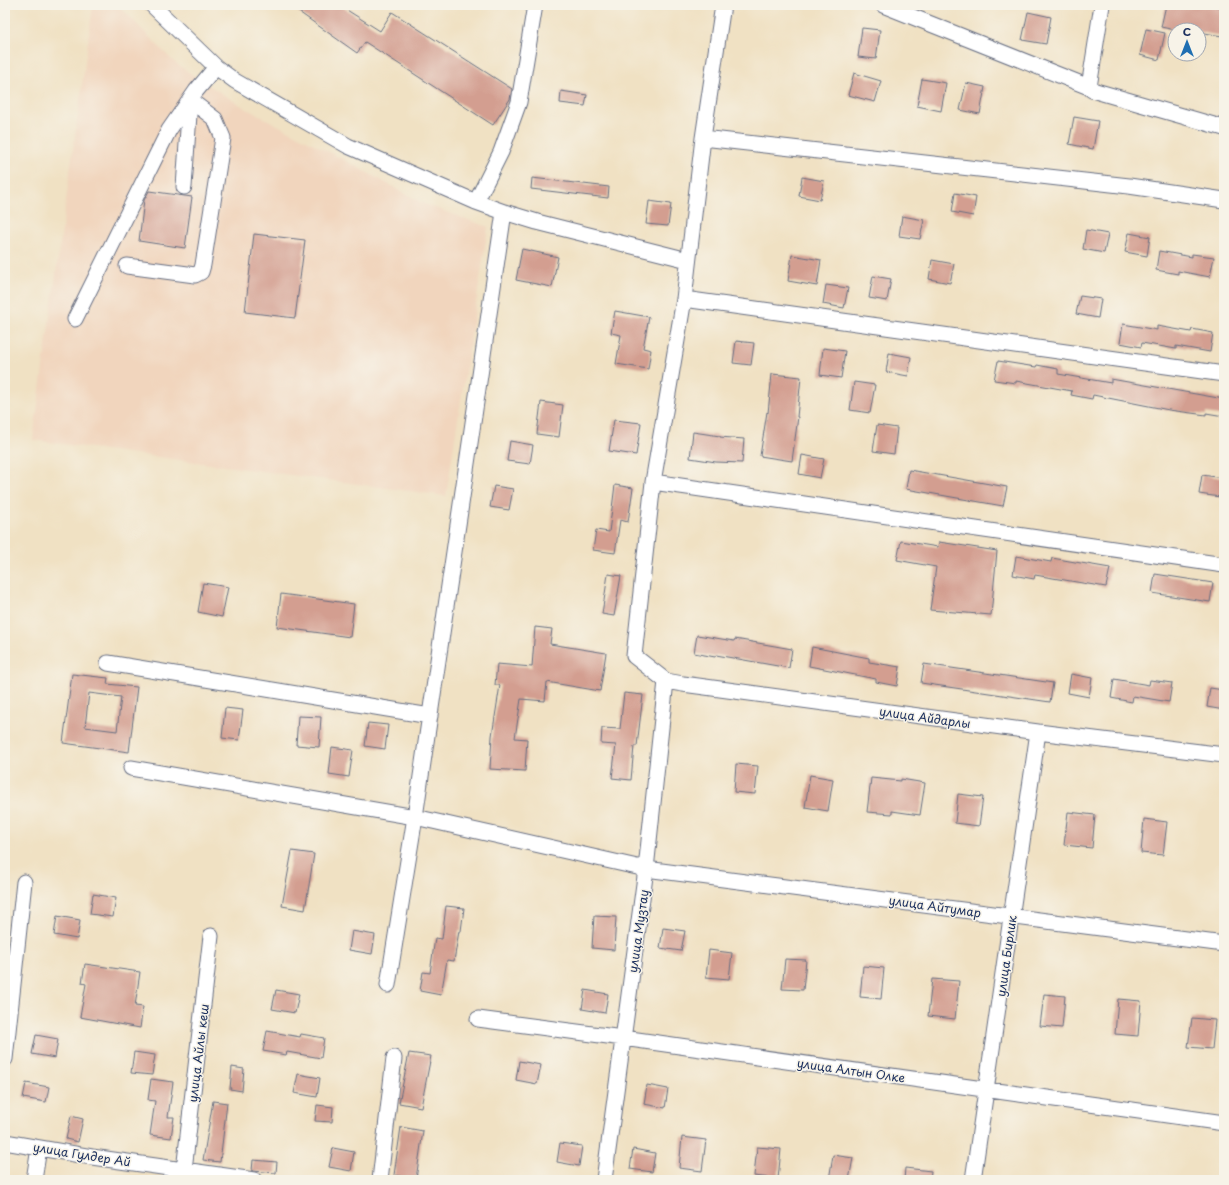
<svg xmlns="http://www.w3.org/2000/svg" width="1229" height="1185" viewBox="0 0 1229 1185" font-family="'Playpen Sans',sans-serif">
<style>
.built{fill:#f1d5bd}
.building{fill:#d39e90;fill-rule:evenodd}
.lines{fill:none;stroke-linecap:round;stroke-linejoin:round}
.minor-casing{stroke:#666d81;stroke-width:17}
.minor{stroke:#fff;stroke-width:15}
.labels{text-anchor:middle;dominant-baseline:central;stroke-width:3;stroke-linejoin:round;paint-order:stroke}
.street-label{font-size:12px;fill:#1b2f5e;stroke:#f7f3e8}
</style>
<rect width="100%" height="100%" fill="#f7f3e8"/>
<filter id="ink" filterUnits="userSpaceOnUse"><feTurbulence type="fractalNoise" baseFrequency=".025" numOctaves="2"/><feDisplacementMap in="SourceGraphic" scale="8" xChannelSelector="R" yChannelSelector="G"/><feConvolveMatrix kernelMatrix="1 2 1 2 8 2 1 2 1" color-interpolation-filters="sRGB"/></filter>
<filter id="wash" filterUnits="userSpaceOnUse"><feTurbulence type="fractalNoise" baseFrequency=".012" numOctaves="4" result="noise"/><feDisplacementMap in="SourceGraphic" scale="16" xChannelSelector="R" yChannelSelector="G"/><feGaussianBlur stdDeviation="0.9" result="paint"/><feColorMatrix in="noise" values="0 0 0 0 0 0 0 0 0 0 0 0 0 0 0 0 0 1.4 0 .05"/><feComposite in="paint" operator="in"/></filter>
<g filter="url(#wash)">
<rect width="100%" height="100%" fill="#f0e1c3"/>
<path class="built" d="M 93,5 L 118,5 L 173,61 L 194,76 L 245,108 L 348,162 L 424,204 L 488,227 L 446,496 L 33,440 Z"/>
<g id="blocks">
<path class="building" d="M 289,5 L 339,5 L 380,31 L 392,12 L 512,89 L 510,99 L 493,125 L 365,42 L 357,53 Z
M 1166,5 L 1209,5 L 1224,8 L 1224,26 L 1222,36 L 1199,32 L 1199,30 L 1175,30 L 1161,27 Z
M 1028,12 L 1051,17 L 1046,44 L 1022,40 Z
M 862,28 L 880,30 L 876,59 L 858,57 Z
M 1146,29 L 1165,33 L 1159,60 L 1140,55 Z
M 854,73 L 881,81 L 875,102 L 848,95 Z
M 922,79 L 946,83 L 941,111 L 917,106 Z
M 966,83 L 985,87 L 980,114 L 960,110 Z
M 561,91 L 587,95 L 585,106 L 560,103 Z
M 1074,117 L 1098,121 L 1093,149 L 1069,144 Z
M 802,177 L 824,181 L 820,200 L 799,196 Z
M 532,178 L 609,187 L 608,198 L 531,189 Z
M 149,191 L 192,197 L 185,248 L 139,241 L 144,200 Z
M 955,193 L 976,197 L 973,216 L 952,212 Z
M 649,201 L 671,204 L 668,226 L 646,224 Z
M 902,216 L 924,220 L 920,239 L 899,236 Z
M 1086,230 L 1108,234 L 1104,253 L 1083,249 Z
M 1129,233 L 1150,237 L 1147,256 L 1125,252 Z
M 254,234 L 305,240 L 295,318 L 245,312 Z
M 522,249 L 558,257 L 552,287 L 516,280 Z
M 1159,251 L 1192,257 L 1192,254 L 1214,257 L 1210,277 L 1178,271 L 1178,274 L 1156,270 Z
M 792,255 L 821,260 L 817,286 L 788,281 Z
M 932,260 L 954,264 L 950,283 L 929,279 Z
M 873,276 L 891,279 L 887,301 L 869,298 Z
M 826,285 L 848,288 L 844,308 L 823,304 Z
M 1080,296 L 1101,299 L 1098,318 L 1076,314 Z
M 615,311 L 649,317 L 643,348 L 651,350 L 648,369 L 616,364 L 621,335 L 611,333 Z
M 1123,324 L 1157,330 L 1157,326 L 1191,332 L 1192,329 L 1213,333 L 1210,352 L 1176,346 L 1176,349 L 1142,343 L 1141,347 L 1120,343 Z
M 736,341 L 754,343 L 751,365 L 733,363 Z
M 823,348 L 845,351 L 841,378 L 820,375 Z
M 889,353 L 911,357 L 908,376 L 886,372 Z
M 998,361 L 1036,367 L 1037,365 L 1058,369 L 1058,374 L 1111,383 L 1111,379 L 1224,399 L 1224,416 L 1206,413 L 1206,415 L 1169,410 L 1093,395 L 1092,399 L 1071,395 L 1072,391 L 1016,381 L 1016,383 L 994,380 Z
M 772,374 L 801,377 L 797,417 L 798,417 L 792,461 L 760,456 L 767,412 L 768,413 Z
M 854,382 L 875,385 L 870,413 L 850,410 Z
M 541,402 L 563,405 L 559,437 L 537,434 Z
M 614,420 L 641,423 L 636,455 L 609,451 Z
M 877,425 L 897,428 L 894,454 L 873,451 Z
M 693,432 L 720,436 L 720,437 L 744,439 L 742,463 L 716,462 L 690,458 Z
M 510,441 L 533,445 L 530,464 L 507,461 Z
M 802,455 L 824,459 L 820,478 L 799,474 Z
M 909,470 L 1007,487 L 1003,506 L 906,489 Z
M 1202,475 L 1223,478 L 1220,497 L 1199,494 Z
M 615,485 L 633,488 L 628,522 L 620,520 L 615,553 L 593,550 L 596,530 L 609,532 Z
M 494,486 L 513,489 L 509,510 L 490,507 Z
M 901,541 L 938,547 L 939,542 L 997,551 L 991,615 L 930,610 L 936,567 L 897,560 Z
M 1016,556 L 1051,562 L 1052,558 L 1110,568 L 1106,587 L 1035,575 L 1034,579 L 1013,575 Z
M 608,574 L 621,576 L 614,616 L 602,614 Z
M 1155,574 L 1213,583 L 1210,602 L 1152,593 Z
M 203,583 L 228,587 L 222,617 L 198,612 Z
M 281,594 L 354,604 L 350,637 L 277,627 Z
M 535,627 L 552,629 L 550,644 L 606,653 L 600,691 L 547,682 L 545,701 L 521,699 L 515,738 L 527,739 L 525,771 L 490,769 L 492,736 L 500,685 L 495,685 L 497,664 L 532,667 Z
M 697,635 L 734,641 L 735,639 L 792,649 L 789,668 L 716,655 L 715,657 L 694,653 Z
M 812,647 L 869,658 L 869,662 L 900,667 L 897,686 L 876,682 L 876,679 L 809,666 Z
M 924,664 L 1053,683 L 1050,702 L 921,683 Z
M 72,674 L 108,678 L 107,684 L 137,687 L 129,752 L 63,743 ZM 89,693 L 121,697 L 117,731 L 85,727 Z
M 1071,674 L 1092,678 L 1089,697 L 1068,693 Z
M 1114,679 L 1149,685 L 1150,680 L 1172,683 L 1169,702 L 1133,696 L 1132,702 L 1111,698 Z
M 1210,688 L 1224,690 L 1224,710 L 1207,707 Z
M 624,693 L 643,695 L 637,746 L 634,746 L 631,780 L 612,778 L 616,745 L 601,744 L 602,728 L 620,729 Z
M 225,708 L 243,710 L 239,740 L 222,738 Z
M 298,716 L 321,717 L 319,747 L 296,745 Z
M 368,723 L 388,725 L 385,749 L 365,746 Z
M 332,747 L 353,750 L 349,777 L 329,774 Z
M 736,764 L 758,766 L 755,794 L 734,792 Z
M 810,775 L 833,779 L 828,811 L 805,807 Z
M 871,778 L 901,781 L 901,779 L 925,783 L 920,815 L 892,811 L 892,814 L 867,812 Z
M 958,794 L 983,797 L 979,826 L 955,823 Z
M 1068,812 L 1095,815 L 1092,848 L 1064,845 Z
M 1144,819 L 1167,822 L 1163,855 L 1141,853 Z
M 292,851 L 314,854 L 305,910 L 282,906 Z
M 93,894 L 116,898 L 113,917 L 90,914 Z
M 446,906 L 464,908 L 461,931 L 459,931 L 454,961 L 447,960 L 441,995 L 420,991 L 423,972 L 430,973 L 435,938 L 442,939 Z
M 57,916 L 80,920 L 77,939 L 54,935 Z
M 594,916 L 616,917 L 614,950 L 592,948 Z
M 663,928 L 685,931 L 681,951 L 660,948 Z
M 352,931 L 375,935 L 372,954 L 349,950 Z
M 709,950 L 732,953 L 729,979 L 706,977 Z
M 785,959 L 806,960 L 803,990 L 782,989 Z
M 85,964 L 140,972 L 135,1006 L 143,1007 L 140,1028 L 80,1017 L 86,984 L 82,983 Z
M 863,966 L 884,968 L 881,999 L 860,997 Z
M 932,979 L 959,981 L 955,1019 L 928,1016 Z
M 276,990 L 299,994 L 295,1013 L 272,1009 Z
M 585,990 L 608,994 L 605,1013 L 582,1009 Z
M 1044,994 L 1065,996 L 1062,1028 L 1040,1026 Z
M 1118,999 L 1141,1001 L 1138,1036 L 1115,1034 Z
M 1192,1018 L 1215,1020 L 1212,1049 L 1188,1047 Z
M 267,1031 L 300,1037 L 301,1034 L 324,1038 L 321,1058 L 287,1052 L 286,1055 L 263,1051 Z
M 36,1035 L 58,1039 L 55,1058 L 32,1054 Z
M 134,1052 L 155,1055 L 152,1075 L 131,1073 Z
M 409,1053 L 431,1056 L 421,1107 L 399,1103 Z
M 519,1061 L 541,1065 L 537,1084 L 516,1080 Z
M 232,1067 L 244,1069 L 242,1091 L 230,1089 Z
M 298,1074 L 320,1078 L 317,1097 L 294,1093 Z
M 151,1079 L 173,1082 L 168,1117 L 174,1117 L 171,1138 L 150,1135 L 155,1101 L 148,1100 Z
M 26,1083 L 49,1087 L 46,1102 L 23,1098 Z
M 647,1085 L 668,1089 L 665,1108 L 644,1104 Z
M 213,1101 L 227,1103 L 220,1162 L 203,1160 Z
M 317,1105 L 333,1107 L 332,1122 L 315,1121 Z
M 71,1116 L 83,1119 L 78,1142 L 66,1139 Z
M 401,1127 L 423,1131 L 416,1179 L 394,1175 Z
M 682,1137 L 706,1140 L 702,1171 L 679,1168 Z
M 560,1143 L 582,1146 L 579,1166 L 557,1162 Z
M 757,1147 L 781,1149 L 778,1179 L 754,1176 Z
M 333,1148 L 354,1152 L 351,1171 L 329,1167 Z
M 633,1149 L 655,1153 L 652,1172 L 630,1169 Z
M 833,1155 L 853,1158 L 849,1180 L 829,1180 Z
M 253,1160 L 277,1162 L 276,1173 L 252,1171 Z
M 905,1168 L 931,1171 L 930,1180 L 904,1180 Z"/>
</g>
</g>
<g filter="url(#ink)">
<use href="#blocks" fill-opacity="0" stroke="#666d81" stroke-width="1"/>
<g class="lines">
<defs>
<path id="minor" d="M 152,5 L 216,67 L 235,81 L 348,146 L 476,202 L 504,212 L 537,222 L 688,260
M 723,5 L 703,138 L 684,299 L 653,482 L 634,656 L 666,681 L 683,684 L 1038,732 L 1224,755
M 883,5 L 1089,87 L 1092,90 L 1224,128
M 1089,87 L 1102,5
M 703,138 L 1129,186 L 1224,200
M 184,187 L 190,100
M 476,202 L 501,152 L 519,102 L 535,5
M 127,266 L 195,275 L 201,272 L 203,265 L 223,138 L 215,119 L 190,100
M 684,299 L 1224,374
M 75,319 L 169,130 L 196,91 L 216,67
M 653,482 L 1224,565
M 108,663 L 430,716
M 131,768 L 415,817 L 646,869 L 1224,944
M 388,985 L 415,817 L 504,212
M 478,1019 L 623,1038 L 1224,1123
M 5,1059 L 24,882
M 5,1142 L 92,1157 L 254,1180
M 184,1170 L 211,936
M 34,1180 L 39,1148
M 380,1180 L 394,1058
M 604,1180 L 646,869 L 666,681
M 973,1180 L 1038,732"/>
</defs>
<use href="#minor" class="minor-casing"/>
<use href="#minor" class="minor"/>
</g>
</g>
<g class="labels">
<g class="street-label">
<text transform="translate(925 717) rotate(8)">улица Айдарлы</text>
<text transform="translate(935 906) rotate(8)">улица Айтумар</text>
<text transform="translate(638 931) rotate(-82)">улица Музтау</text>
<text transform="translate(1006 956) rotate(-82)">улица Бирлик</text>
<text transform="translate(198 1053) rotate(-83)">улица Айлы кеш</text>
<text transform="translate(851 1070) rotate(8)">улица Алтын Олке</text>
<text transform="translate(82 1154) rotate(9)">улица Гулдер Ай</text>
</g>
</g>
<rect width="1229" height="1185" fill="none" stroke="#f7f3e8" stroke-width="20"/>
<g transform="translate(1187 42)"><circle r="19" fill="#f7f3e8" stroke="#9fa5b1"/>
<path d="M0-3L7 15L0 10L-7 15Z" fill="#1f6fb2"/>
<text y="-6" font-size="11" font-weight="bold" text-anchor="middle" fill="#1b2f5e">С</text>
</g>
</svg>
